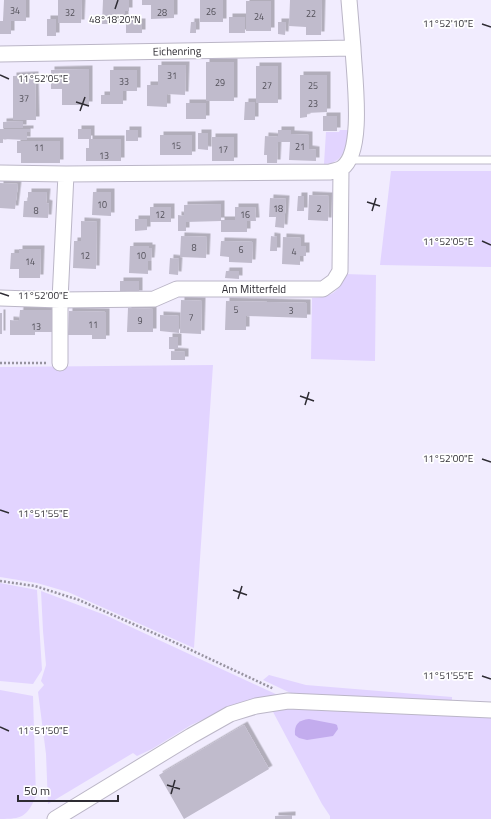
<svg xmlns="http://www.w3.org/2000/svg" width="491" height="819" viewBox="0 0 491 819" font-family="'Titillium Web',sans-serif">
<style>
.green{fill:#e2d4ff}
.water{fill:#c3acee}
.building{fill:#c0bbcc;filter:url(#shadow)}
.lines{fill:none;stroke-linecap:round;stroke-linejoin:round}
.lane-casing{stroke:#bbb6c7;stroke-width:9}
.street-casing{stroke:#bbb6c7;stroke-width:17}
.path{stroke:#9793a0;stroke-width:2.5;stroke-dasharray:2 2;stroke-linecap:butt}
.lane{stroke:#fff;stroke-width:7}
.street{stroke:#fff;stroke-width:15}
.ticks{fill:none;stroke:#2e2c33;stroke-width:1.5}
.labels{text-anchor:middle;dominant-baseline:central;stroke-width:3.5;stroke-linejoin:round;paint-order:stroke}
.number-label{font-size:9px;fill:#525059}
.street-label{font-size:11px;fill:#2e2c33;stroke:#fff}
.ticks-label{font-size:10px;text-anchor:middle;fill:#2e2c33;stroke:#fff;stroke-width:3.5;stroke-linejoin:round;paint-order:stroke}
</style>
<defs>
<filter id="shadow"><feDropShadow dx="3.5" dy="-3.5" stdDeviation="0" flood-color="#0004"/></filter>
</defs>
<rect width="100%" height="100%" fill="#f1ecfe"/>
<path class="green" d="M 340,130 L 349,130 C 347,145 344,164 324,164 L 326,132 L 339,132 Z
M 391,171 L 491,171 L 491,267 L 380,265 Z
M 345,274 L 376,275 L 375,361 L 311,359 L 312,298 C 331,297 339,293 345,274 Z
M 213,365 L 194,648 L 68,592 L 37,583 L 0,577 L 0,367 Z
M 0,583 L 37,590 L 42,670 L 33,684 L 0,681 Z
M 41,591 L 105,615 L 280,696 L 228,708 L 191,725 L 152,749 L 137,756 L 133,753 L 48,804 L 46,754 L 38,692 L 44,685 L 41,681 L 46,665 L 43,631 Z
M 269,675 L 306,685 L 452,697 L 452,701 L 297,696 L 263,680 Z
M 0,690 L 33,696 L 36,796 C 27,817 22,819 0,819 Z
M 294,707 L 491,716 L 491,819 L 330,819 L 330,816 L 322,804 L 272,710 Z"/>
<path class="water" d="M 309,719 L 335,724 L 337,725 L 338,729 L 333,736 L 307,740 L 299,738 L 295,735 C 294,724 299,720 309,719 Z"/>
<path class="building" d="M 4,0 L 26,0 L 26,21 L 11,21 L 11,34 L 0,34 L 0,21 L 3,21 Z
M 58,0 L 82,0 L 81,23 L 58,23 Z
M 103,0 L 129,0 L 129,11 L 125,11 L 125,24 L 102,24 Z
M 142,0 L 174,0 L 174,18 L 151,19 L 151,5 L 142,5 Z
M 200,0 L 223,0 L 223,22 L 200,22 Z
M 290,0 L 322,0 L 321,35 L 306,35 L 306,27 L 289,26 Z
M 246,1 L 271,1 L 271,31 L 246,31 Z
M 229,17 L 245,17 L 245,33 L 229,33 Z
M 47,19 L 56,19 L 56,36 L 47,36 Z
M 126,22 L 142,22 L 142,33 L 126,33 Z
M 191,22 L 196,22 L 196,33 L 190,33 Z
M 278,22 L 286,22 L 285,35 L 278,34 Z
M 206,62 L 234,62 L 234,101 L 206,101 Z
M 158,65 L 186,65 L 185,95 L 167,94 L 167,107 L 147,106 L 147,85 L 158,85 Z
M 256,66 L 278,66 L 278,103 L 256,103 Z
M 89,69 L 89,105 L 62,105 L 62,89 L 51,89 L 51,70 Z
M 110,70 L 137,70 L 137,91 L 123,91 L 123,104 L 101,104 L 101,95 L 110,95 Z
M 35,75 L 36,120 L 13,120 L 13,76 Z
M 300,75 L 327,75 L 327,112 L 307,113 L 307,117 L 300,118 Z
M 245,102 L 255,102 L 255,120 L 244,120 Z
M 186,103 L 206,103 L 206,119 L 186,119 Z
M 323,116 L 337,116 L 337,131 L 323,131 Z
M 23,121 L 23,128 L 3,128 L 3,122 Z
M 0,129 L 30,129 L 30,132 L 27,132 L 27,140 L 3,139 L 3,143 L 0,143 Z
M 78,129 L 91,129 L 91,139 L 121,139 L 121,161 L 86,161 L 86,148 L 89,148 L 89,139 L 78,139 Z
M 126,130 L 138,130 L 138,141 L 126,141 Z
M 278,130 L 291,130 L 291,134 L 309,135 L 309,149 L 316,150 L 316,161 L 289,160 L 290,142 L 278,142 L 277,163 L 267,163 L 267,155 L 264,155 L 265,136 L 278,137 Z
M 198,133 L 208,133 L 208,150 L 198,149 Z
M 160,135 L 192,135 L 192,155 L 160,155 Z
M 212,137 L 234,137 L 234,161 L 212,161 Z
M 17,141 L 60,141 L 60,163 L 21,163 L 21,153 L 17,153 Z
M 0,183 L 18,184 L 15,209 L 0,208 Z
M 28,192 L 47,192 L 46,203 L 49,204 L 48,218 L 23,217 L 24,201 L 28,201 Z
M 93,192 L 111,192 L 111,216 L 92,215 Z
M 309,195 L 329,196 L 328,221 L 308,220 Z
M 298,196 L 304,196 L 304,211 L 297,211 Z
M 270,198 L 286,199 L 284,228 L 275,227 L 276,217 L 269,217 Z
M 221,204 L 221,220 L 235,220 L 235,207 L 255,207 L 256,221 L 247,221 L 247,232 L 221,232 L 221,221 L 186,222 L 186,231 L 178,231 L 178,215 L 184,216 L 184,205 Z
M 150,207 L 171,207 L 171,222 L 150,222 Z
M 135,219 L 147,219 L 147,230 L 135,231 Z
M 81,221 L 97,222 L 96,269 L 73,268 L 74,241 L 81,241 Z
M 181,236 L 207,237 L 206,258 L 180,257 Z
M 271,236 L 277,237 L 277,251 L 270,251 Z
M 283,237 L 301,238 L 301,246 L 306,246 L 306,256 L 300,256 L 300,265 L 282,264 Z
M 221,241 L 253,242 L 252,263 L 229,262 L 229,257 L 220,256 Z
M 130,246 L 149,246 L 149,248 L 152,248 L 151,261 L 148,261 L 148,274 L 129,273 Z
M 19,249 L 41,249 L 40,278 L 19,278 L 19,269 L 10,269 L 11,253 L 19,253 Z
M 170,258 L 179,259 L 178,275 L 169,274 Z
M 226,271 L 239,271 L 239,279 L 225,278 Z
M 120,281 L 139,281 L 139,294 L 120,294 Z
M 181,300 L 202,301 L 201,334 L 180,333 Z
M 226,301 L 307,303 L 307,318 L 246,316 L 246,330 L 225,330 Z
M 128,308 L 153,309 L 153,332 L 127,332 Z
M 20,310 L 52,310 L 52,332 L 35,332 L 35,335 L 10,335 L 10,320 L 19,321 Z
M 69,311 L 106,312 L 106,339 L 92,339 L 92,335 L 68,335 Z
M 0,313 L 2,313 L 2,334 L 0,334 Z
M 160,315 L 179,316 L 179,333 L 160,331 Z
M 169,337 L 178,337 L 178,349 L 169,349 Z
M 171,351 L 185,352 L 185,360 L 171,360 Z
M 244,725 L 269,769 L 184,819 L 159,775 Z
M 292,815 L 292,819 L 275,819 L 275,816 Z"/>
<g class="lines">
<defs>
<path id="lane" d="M 348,160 L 491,160"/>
<path id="street" d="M 349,0 L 353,48
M 0,54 L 353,48 C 354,75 365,152 342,168 C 339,170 334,171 330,172 L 66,174 L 0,173
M 66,174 L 60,300 L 154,299 L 177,289 L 323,289 L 334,281 L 340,271 L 341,169
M 0,298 L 60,300 L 60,363
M 55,819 L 191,736 L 230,714 L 256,706 L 288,701 L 491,710"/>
</defs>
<use href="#lane" class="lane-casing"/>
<use href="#street" class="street-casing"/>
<path class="path" d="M 0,363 L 47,363
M 0,581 L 35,586 L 79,600 L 176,643 L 274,689"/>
<use href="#lane" class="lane"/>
<use href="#street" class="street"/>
</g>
<path class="ticks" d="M 115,9 L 118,0M 482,24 L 491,27M 0,75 L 9,79M 76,102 L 89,106M 80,111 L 85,97M 367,202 L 380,206M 372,211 L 376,198M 482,241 L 491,245M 0,293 L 9,296M 300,396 L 314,401M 305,405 L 309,392M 482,459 L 491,462M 0,510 L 9,513M 233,590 L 247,595M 238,599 L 242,586M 482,676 L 491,679M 0,727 L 9,731M 167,785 L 180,789M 171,794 L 175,780"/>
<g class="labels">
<g class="number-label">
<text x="15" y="10">34</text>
<text x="211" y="11">26</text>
<text x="70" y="12">32</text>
<text x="162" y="12">28</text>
<text x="311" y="13">22</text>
<text x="259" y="16">24</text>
<text x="172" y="75">31</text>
<text x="124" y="81">33</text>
<text x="220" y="82">29</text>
<text x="267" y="85">27</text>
<text x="313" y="85">25</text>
<text x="24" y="98">37</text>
<text x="313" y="103">23</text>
<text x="176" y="145">15</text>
<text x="300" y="146">21</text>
<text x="39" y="147">11</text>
<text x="223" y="149">17</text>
<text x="104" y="155">13</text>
<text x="102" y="204">10</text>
<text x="278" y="208">18</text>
<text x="319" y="208">2</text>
<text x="36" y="210">8</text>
<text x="160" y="214">12</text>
<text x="245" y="214">16</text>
<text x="194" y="247">8</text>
<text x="241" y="249">6</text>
<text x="294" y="251">4</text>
<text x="85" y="255">12</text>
<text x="141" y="255">10</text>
<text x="30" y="261">14</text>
<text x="236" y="309">5</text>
<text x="291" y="310">3</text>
<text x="191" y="317">7</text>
<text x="140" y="320">9</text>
<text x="93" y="324">11</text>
<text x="36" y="326">13</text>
</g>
<g class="street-label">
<text transform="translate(177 51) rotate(-1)">Eichenring</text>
<text x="254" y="289">Am Mitterfeld</text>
</g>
</g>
<g class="ticks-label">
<text x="115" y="23">48°18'20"N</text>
<text x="448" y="27">11°52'10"E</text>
<text x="43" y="82">11°52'05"E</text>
<text x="448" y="245">11°52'05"E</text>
<text x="43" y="299">11°52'00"E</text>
<text x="448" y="462">11°52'00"E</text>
<text x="43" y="517">11°51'55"E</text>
<text x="448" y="679">11°51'55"E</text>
<text x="43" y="734">11°51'50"E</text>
</g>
<path d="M18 795v6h100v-6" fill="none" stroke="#2e2c33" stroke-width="2"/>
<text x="24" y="795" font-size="12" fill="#2e2c33" stroke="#ffffff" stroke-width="3" paint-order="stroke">50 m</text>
</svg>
